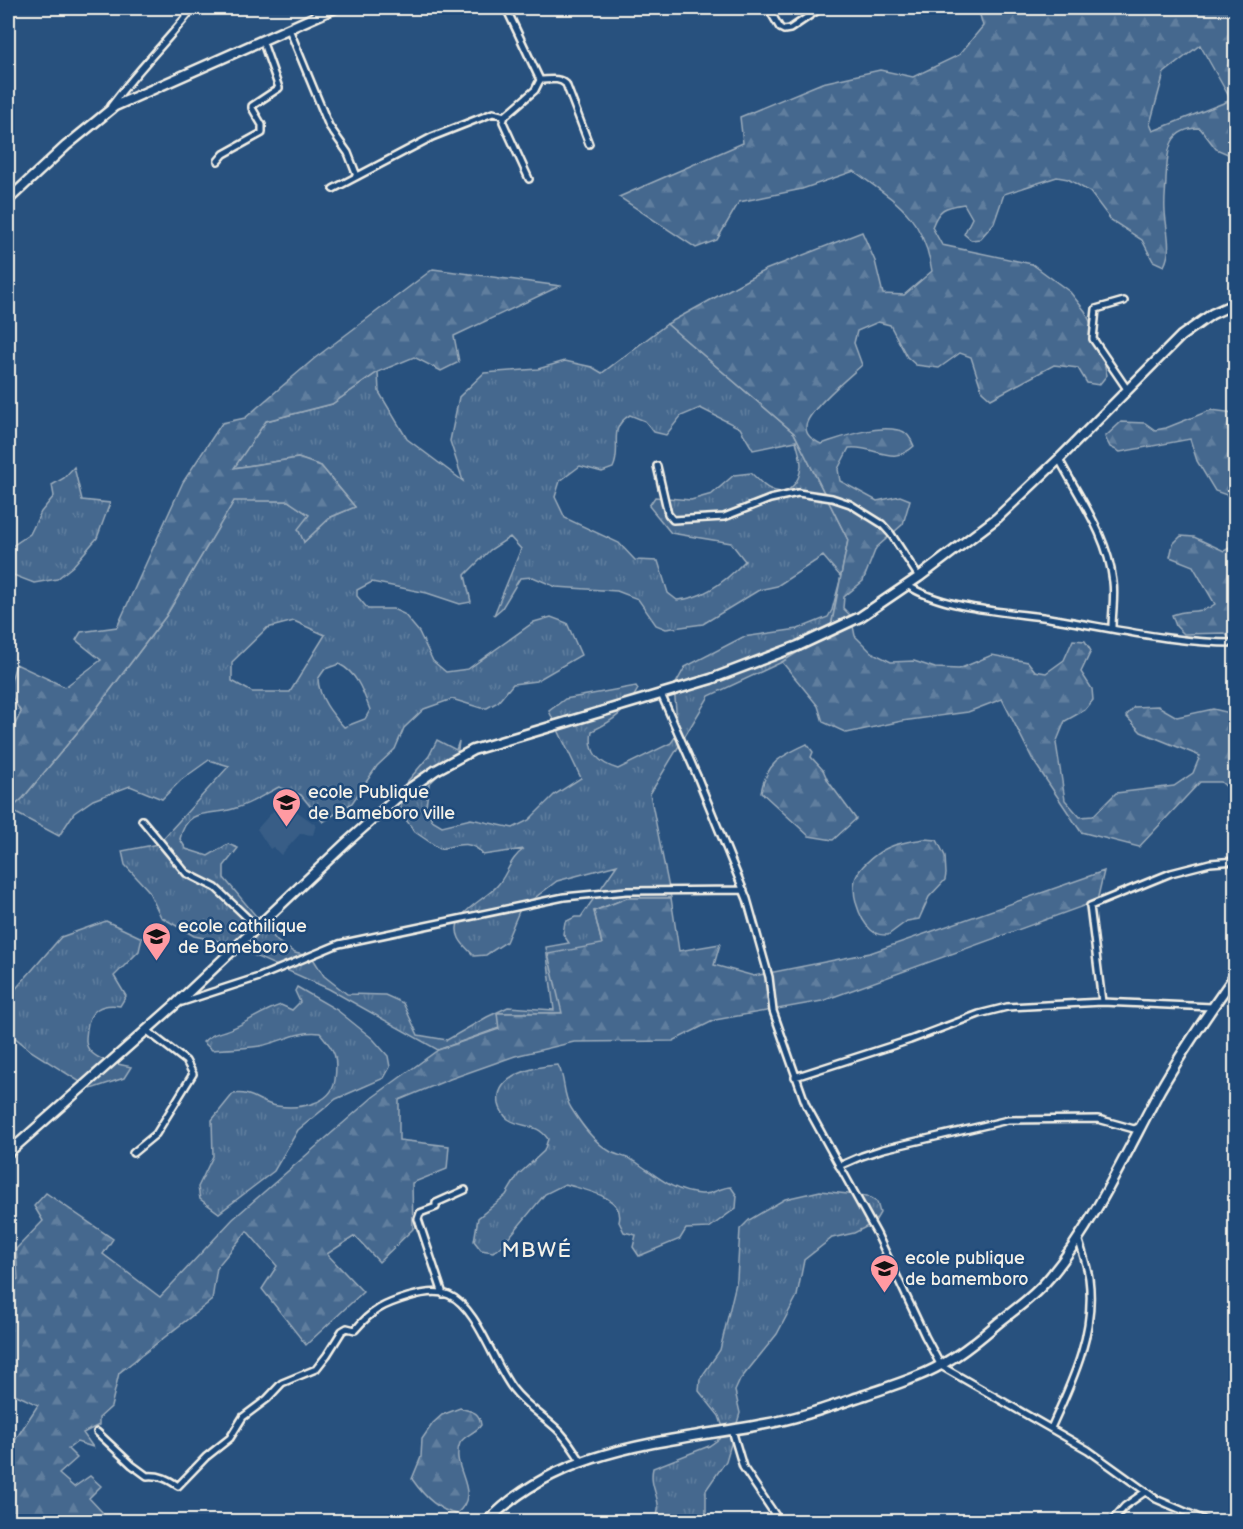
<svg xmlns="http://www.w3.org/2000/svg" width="1243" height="1529" viewBox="0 0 1243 1529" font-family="'Balsamiq Sans',sans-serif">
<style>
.built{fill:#375d86}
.grass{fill:url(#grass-tufts);stroke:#9cacbb;stroke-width:1.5;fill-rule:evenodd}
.forest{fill:url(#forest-firs);stroke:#9cacbb;stroke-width:1.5;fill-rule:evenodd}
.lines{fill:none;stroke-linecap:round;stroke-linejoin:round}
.street-casing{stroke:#f4f1e8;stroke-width:10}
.secondary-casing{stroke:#f4f1e8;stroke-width:13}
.street{stroke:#1f4a7a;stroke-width:5}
.secondary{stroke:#1f4a7a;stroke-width:8}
.labels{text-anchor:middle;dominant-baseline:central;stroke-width:5;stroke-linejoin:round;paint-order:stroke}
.poi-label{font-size:18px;fill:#f4f1e8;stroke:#1f4a7a;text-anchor:start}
.quarter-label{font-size:21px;letter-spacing:1.5px;fill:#f4f1e8;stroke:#1f4a7a}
</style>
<defs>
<pattern id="grass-tufts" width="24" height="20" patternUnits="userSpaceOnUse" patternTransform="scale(1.5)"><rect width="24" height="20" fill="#45688e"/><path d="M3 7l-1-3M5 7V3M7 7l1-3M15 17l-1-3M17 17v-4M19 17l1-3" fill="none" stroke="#607e9e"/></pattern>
<pattern id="forest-firs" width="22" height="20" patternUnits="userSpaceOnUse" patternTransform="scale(1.5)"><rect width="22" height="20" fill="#45688e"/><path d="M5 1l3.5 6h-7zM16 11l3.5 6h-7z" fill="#607e9e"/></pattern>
</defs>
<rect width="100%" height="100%" fill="#28517e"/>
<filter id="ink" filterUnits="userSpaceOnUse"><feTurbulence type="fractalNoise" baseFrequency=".0167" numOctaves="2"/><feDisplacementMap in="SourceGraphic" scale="12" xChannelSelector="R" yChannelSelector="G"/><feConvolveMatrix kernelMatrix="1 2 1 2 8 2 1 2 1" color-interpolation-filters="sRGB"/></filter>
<g filter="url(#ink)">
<path class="built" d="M 282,801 L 316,825 L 313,835 L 300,834 L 281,855 L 273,847 L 270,849 L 257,829 Z"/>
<path class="grass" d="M 667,324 L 794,433 L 848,540 L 830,632 L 782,662 L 709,696 L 650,794 L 671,898 L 627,898 L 594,911 L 602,944 L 562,1013 L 498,1013 L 499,1028 L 438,1050 L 329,989 L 237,948 L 229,943 L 194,936 L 161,917 L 148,890 L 125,865 L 122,851 L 158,844 L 229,766 L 209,760 L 181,780 L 162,799 L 130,786 L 93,800 L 74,813 L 59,836 L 10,810 L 23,798 L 90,717 L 166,616 L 234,500 L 288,501 L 309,515 L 304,542 L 331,517 L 355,507 L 321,466 L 298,458 L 233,468 L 266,421 L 332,404 L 378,372 L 379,392 L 407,439 L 463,481 L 450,441 L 459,397 L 484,373 L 538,369 L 565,361 L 592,367 L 602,373 ZM 700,408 L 740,428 L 753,450 L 796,441 C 798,449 801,458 801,465 C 800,482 788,499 770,489 C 763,486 757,478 751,473 L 734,475 L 712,494 L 691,500 L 655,497 L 649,506 L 671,533 L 731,543 L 745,561 C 728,579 703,599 677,600 L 668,593 L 658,561 L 635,560 L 619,543 L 565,518 L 555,497 L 560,481 L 580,466 L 602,472 L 613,468 C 623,447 606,429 630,415 L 645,421 L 654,432 L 666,435 L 681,416 ZM 510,537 L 521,549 L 494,615 L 502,608 L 520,578 L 533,577 L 556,587 L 617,591 L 638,599 L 656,625 L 666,629 L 703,624 L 759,590 L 777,586 L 823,556 L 841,577 L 832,610 L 828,617 L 798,629 L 743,637 L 685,667 L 674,687 L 678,733 L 671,743 L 618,769 C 598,763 588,752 592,731 C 615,720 626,711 638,689 L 636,686 L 565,699 L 549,711 L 581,778 L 554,795 L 529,820 L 513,828 L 471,819 L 442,826 L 432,820 L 426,807 L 429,784 L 457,757 L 459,741 L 456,750 L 437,740 L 429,756 L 401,789 L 401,813 L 415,832 L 440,849 C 457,845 472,839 483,855 L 524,849 C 509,859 508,874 497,886 C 484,901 448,914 459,938 C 462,945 470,951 474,956 L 486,955 L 506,942 L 520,909 L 557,881 L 617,865 L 581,917 L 575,917 L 565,922 L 563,934 L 569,943 L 546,947 L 554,1010 L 508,1007 L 487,1017 L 447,1040 L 418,1035 L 403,1003 L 385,995 L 347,994 L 324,976 L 312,957 L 295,953 L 277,941 L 224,878 L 224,866 L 238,848 L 228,844 L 208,856 L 186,849 L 180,839 C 187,805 212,817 236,808 C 251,804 265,794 279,787 L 301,795 L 323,822 L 352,803 L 377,766 L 395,749 L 404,728 L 424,709 L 452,699 L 481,708 L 487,708 L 498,702 L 513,684 L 536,681 L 581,655 L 567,623 L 551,617 L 534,622 L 468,669 L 446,672 L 433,661 L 419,632 L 404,614 L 393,609 L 368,609 L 357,596 L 357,590 L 372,582 L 427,593 L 460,604 L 471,602 L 465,575 L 490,550 ZM 294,621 L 325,635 L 290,692 L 252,692 L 232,681 L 232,662 L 267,628 ZM 339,664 C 357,673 363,691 370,710 L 365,719 L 344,727 C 331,713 319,698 318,679 L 325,669 Z
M 74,467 L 82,500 L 110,503 L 97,538 L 73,566 L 57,579 L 34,583 L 13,575 L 8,567 L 8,549 L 30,534 L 41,512 L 54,496 L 52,485 L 64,478 Z
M 106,921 L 142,938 L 139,951 L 114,976 L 126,996 L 120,1006 C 101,1003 89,1010 87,1029 C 86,1038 84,1045 91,1052 C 101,1062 118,1064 131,1067 L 124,1078 L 91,1089 L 31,1051 L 13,1036 L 8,1039 L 8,996 L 13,992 L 61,937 Z
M 297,987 L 337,1010 L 373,1039 L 388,1056 L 390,1067 L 384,1078 L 336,1099 L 298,1130 L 274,1171 L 219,1213 L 200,1199 L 198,1187 L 213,1156 L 212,1120 L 233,1094 C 253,1091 260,1104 277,1106 C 298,1109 332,1105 335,1080 C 338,1056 335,1051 320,1033 C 299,1030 281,1042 260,1046 C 245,1048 228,1049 212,1050 L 203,1042 C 212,1033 221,1033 233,1028 C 250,1021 264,1010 281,1005 L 292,1010 L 300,1002 L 295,991 Z
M 558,1065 C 566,1079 562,1094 571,1108 C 581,1124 594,1143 611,1152 C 619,1156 628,1157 636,1162 C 658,1177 673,1192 701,1194 C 713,1195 720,1187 731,1187 L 737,1196 L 736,1208 L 709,1228 L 686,1229 L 680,1239 L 639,1256 L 633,1247 L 636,1235 L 624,1232 L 619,1222 C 626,1196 583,1190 565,1184 L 545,1194 L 502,1246 L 493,1252 L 481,1250 L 474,1241 L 478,1218 L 506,1195 L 518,1175 L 544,1151 L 548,1139 C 536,1122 523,1129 508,1119 C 504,1116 500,1109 499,1104 C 494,1075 536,1066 558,1065 Z
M 820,1191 L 867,1196 L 877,1202 L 880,1213 L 874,1223 L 854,1233 L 832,1238 L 804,1260 L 797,1296 L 777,1334 L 740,1380 L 735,1391 L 740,1413 L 726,1461 L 706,1490 L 706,1514 L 709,1521 L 655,1521 C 665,1500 648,1490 653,1468 L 709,1446 L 719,1439 L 723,1427 L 719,1416 L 699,1391 L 700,1379 L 720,1350 L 737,1279 L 740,1229 L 749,1220 L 785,1199 Z"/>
<path class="forest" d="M 978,8 L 1235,8 L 1235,157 L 1216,149 L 1200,128 C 1167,128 1168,152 1166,178 C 1166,189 1164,200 1165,211 C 1166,230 1173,249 1164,266 L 1153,261 L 1142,240 L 1111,220 L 1090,192 L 1068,179 L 1057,177 L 1004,194 L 994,223 L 980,239 L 971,240 L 964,234 L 972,218 L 964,204 C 945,207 939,208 932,227 L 942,245 L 1032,264 L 1070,292 L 1085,311 L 1099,341 L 1107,375 L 1099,385 L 1087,383 L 1078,368 L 1054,365 L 991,399 L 982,391 L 971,357 L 960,353 L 939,368 L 916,365 L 907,357 L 890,325 L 878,322 L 857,331 L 854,343 L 862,365 C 850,376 805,413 806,427 C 806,437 814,440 821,444 C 843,437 874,425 898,430 C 907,431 911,439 914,446 C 892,467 875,445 849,448 L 838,469 L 840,481 L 877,501 L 900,496 L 910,500 L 903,524 L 876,548 L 863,581 L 844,597 L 843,608 L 851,616 L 855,636 L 871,652 L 891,662 L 914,661 L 935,668 L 959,669 L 992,655 L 1028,662 L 1035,671 L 1046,673 L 1064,660 L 1073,640 L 1085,641 L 1091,651 L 1081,672 L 1092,689 L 1093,700 L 1085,710 L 1065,721 L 1056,743 L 1065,800 L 1080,817 L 1093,816 L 1116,793 L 1174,786 L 1193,773 L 1200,756 L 1141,732 L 1126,716 L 1134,707 L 1158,706 L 1177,717 L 1213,709 L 1235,714 L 1235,794 L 1221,782 L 1200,782 L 1139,847 L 1081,832 L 1033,760 L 1002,699 L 968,712 L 902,721 L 847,733 L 823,722 L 818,706 L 782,662 L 830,632 L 848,540 L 794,433 L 667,324 L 765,270 L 862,232 L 875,261 L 883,294 L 904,295 L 932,271 C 923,215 896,202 854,171 L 802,189 L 739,202 L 717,240 L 696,248 L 619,197 L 743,143 L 740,117 L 822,83 L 880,70 L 913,77 L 959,55 L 983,26 ZM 1200,45 L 1231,100 L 1153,131 L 1150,124 L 1164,73 Z
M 433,269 L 560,286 L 454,336 L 459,362 L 441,371 L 414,357 L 378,372 L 332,404 L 266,421 L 234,468 L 298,458 L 321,466 L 355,507 L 331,517 L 304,542 L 298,529 L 309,515 L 288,501 L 234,501 L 166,616 L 90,717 L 23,798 L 8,812 L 8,739 L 21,712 L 8,691 L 16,664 L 65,687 L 101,660 L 76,640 L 81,632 L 117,627 L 183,482 L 222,423 L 245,418 L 315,358 Z
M 1211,410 L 1234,413 L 1235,410 L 1235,498 L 1215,491 L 1197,461 L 1190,439 L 1120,452 L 1110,447 L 1105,437 L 1121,422 L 1145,423 L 1155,430 L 1166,428 Z
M 1181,536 L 1194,537 L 1224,551 L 1235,545 L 1235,646 L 1225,633 L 1184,634 L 1176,626 L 1172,615 C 1189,608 1201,615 1215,604 L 1193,566 L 1170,557 L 1173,544 Z
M 807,744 L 813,752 L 811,757 L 823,770 L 828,781 L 856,819 L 833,840 L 809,836 L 761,792 C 767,762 781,756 807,744 Z
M 924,839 L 937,840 L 945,856 L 946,874 L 945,880 L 929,897 L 919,919 L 907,921 L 888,935 C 882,935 876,935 871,930 C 859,919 849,890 857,875 C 862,864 880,850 892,846 C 902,842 914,841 924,839 Z
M 1104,871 L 1097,901 L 822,1001 L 715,1020 L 673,1041 L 574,1042 L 515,1056 L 450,1079 L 399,1100 L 399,1140 L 449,1146 L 447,1169 L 412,1183 L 413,1229 L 379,1262 L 355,1236 L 327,1254 L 363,1292 L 306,1345 L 262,1289 L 277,1266 L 247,1231 L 217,1267 L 212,1300 L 119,1373 L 111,1407 L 99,1418 L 99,1425 L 83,1433 L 93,1447 L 77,1442 L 68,1449 L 77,1458 L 59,1474 L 74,1487 L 90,1476 L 101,1486 L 89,1498 L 103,1513 L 96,1521 L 8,1521 L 8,1451 L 38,1405 L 8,1391 L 8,1284 L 18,1279 L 16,1249 L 43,1221 L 34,1206 L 46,1193 L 113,1239 L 103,1254 L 160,1297 L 233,1219 L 373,1097 L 438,1050 L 499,1029 L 497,1013 L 562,1013 L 548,954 L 602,944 L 594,911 L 627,898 L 671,898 L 679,951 L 720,944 L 714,965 L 754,976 L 870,953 Z
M 460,1408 C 471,1412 479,1410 481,1425 C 476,1433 464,1435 460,1443 C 449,1469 484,1492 456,1514 C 438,1510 423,1495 412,1479 L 421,1457 L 422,1439 L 433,1423 L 442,1415 Z"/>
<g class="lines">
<defs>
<path id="street" d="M 506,8 L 540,80 L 535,90 L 505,116 L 503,122 L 529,179
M 768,8 L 780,28 L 784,30 L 790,29 L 821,8
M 289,29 L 329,126 L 348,153 L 357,176
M 540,80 C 549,80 559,77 566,84 L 589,144
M 111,106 C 136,71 167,42 193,8
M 218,161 L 224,154 L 262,133 L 262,125 L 252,108 L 252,106 L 279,88 L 262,40
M 333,189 L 432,137 L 493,113 L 505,116
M 1124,301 L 1096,309 L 1093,339 L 1127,389
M 1059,459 C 1080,499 1108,536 1113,582 C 1115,597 1112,613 1112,628
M 657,466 L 668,514 L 673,520 L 724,517 L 770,499 L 798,493 L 832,498 L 850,504 L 882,524 L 891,534 L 919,577
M 907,585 C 943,609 1007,612 1049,618 C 1111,628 1173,643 1236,643
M 661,694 L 697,776 L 747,899 L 769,977 L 773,1011 L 806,1105 L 877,1234 L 925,1336 L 941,1366 L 1088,1450 L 1156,1499 L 1209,1522
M 142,820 L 186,873 L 216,888 L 258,928
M 182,1002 L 259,977 L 339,944 L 564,897 L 627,891 L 744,890
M 1102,1002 L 1090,906 L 1171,873 L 1210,863 L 1236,861
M 795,1077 L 910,1040 L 979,1014 L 1007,1007 L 1102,1002 L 1212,1007
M 133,1153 L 156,1134 L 193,1074 L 186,1061 L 146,1030
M 839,1166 L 862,1156 L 883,1149 L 1008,1120 L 1098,1119 L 1134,1129 L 1141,1126
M 443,1294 L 418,1219 L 420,1213 L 436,1207 L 436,1203 L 465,1190
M 1051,1428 C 1073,1380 1096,1332 1089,1278 C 1087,1265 1082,1251 1078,1238
M 732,1430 L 743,1467 L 780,1522
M 97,1432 L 132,1465 L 147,1476 C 160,1475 168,1479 178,1486 L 206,1457 L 230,1438 L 243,1417 L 267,1399 L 282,1383 L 316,1369 L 327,1355 L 342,1331 L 347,1328 L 355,1330 C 372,1310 384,1304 408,1297 C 421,1293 437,1290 449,1295 C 477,1307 494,1365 513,1389 C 525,1405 542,1415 557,1429 C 567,1438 574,1451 582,1462
M 766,1522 L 774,1514
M 1111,1522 L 1125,1506 L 1145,1492"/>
<path id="secondary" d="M 8,200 L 66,146 L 115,106 L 335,8
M 8,1153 L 177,1003 L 346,843 L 400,795 L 436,770 L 473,750 L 711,679 L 798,646 L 860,617 L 919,577 L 997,518 L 1059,459 L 1181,336 L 1212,314 L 1236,303
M 487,1522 C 559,1446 669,1442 765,1424 C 799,1418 832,1406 865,1395 C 894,1385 925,1376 951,1359 C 968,1349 983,1336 998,1323 C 1016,1309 1035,1295 1050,1277 C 1094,1224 1127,1151 1160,1090 C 1183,1050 1209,1012 1236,974"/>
</defs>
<use href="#street" class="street-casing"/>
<use href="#secondary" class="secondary-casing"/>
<use href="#street" class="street"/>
<use href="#secondary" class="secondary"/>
</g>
</g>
<defs>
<symbol id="school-pin" viewBox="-11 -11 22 30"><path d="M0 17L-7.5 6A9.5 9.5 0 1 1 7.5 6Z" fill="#ff9aa2" stroke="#1f4a7a"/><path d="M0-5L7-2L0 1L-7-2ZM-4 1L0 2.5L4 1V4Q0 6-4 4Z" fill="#111"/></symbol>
</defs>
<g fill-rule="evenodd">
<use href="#school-pin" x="270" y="786" width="33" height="45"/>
<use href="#school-pin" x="140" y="920" width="33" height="45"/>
<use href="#school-pin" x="868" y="1252" width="33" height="45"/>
</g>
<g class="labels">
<g class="poi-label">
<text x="308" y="792">ecole Publique<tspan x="308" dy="21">de Bameboro ville</tspan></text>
<text x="178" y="926">ecole cathilique<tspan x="178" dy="21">de Bameboro</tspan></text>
<text x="905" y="1258">ecole publique<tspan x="905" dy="21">de bamemboro</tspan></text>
</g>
<g class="quarter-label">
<text x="537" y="1250">MBWÉ</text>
</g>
</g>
<rect width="1243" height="1529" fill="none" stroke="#1f4a7a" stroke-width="30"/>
<rect x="15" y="15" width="1213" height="1499" fill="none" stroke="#f4f1e8" stroke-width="2" filter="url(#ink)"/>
</svg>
